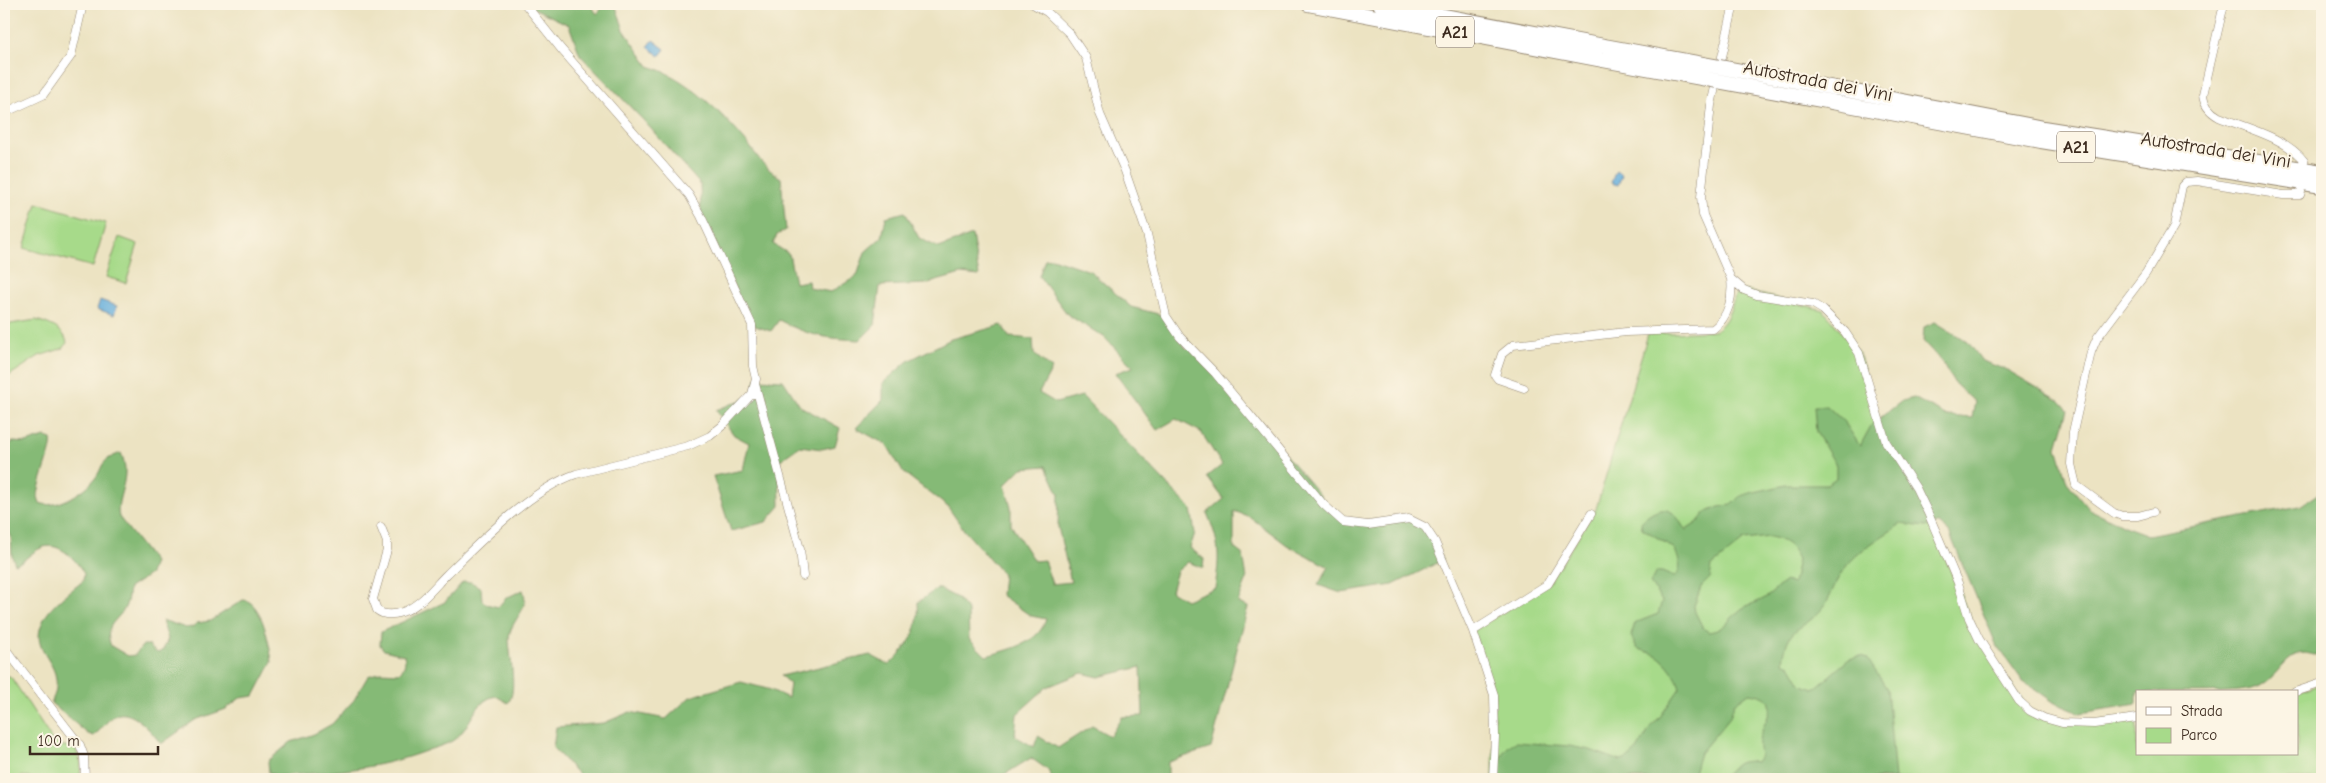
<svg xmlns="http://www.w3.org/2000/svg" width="2326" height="783" viewBox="0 0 2326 783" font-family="'Comic Neue',sans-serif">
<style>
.green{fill:#a7da8a;stroke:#718254}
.forest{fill:#85ba76;stroke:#60724a;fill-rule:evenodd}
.water{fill:#64addc;stroke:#506c7d}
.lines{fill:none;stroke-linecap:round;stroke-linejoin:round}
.minor-casing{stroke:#948670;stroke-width:9}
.motorway-casing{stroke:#948670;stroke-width:16}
.minor{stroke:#fff;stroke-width:8}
.motorway{stroke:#fff;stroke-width:14}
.motorway-bridge-casing{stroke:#948670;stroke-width:16;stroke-linecap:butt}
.motorway-bridge{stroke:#fff;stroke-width:14}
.labels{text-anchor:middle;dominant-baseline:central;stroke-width:4.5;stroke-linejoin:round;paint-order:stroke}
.shield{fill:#fcf5e5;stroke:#75675a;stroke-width:1}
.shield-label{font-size:18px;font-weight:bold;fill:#3b2a1e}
.street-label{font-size:19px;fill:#3b2a1e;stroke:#fcf5e5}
</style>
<rect width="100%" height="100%" fill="#fcf5e5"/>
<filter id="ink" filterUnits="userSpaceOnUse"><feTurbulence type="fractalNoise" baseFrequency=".02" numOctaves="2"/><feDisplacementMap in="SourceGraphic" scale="10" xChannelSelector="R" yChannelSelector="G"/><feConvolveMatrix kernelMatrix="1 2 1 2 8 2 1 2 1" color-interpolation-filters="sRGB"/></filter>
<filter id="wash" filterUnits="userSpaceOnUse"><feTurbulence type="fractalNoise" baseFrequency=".0096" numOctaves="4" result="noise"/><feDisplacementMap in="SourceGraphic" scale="20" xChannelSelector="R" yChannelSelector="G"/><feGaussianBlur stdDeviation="1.12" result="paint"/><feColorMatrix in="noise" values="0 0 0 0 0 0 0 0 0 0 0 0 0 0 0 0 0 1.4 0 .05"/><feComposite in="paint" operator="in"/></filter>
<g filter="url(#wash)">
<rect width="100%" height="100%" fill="#ece3c2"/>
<path class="green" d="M 37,203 L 106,223 L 93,267 L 24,248 Z
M 119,237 L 138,244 L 126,283 L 106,277 Z
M 1744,290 L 1823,310 L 1859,353 L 1886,442 L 1916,488 L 1979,639 L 2030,711 L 2062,723 L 2137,718 L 2137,754 L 2297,754 L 2297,692 L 2322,683 L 2322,779 L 1493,779 L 1494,695 L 1473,631 L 1548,584 L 1596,509 L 1648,334 L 1714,331 C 1728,323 1731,308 1736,293 Z
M 36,320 C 49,324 63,328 67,342 L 64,348 L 39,356 L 4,379 L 4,325 Z
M 5,675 L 11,677 L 52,740 L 63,746 L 75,747 L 81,763 L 80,779 L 37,779 L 23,776 L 15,779 L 4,779 Z"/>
<path class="forest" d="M 525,4 L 590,4 L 597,14 L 606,4 L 615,4 L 624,30 L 649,66 C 686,77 722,113 747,143 C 761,160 761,165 781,178 L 786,230 L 777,235 L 773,244 L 789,254 L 795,283 L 808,281 L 809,288 L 831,292 L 857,276 L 865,252 L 882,237 L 886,217 L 905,212 L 919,238 L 939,248 L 972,235 L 979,276 L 961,274 L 926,284 L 880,286 L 875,325 L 860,340 C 825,338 811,337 779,320 L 771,331 L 752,325 L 701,216 L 700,184 L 644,121 L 580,55 L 569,25 Z
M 1052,258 L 1090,271 L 1131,307 L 1166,316 L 1343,522 L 1409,519 L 1425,527 L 1443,560 L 1393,585 L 1341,593 L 1318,585 L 1329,567 L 1287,545 L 1250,517 L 1234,511 L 1234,548 L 1243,555 L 1247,579 L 1238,603 L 1248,607 L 1211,748 L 1168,762 L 1168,779 L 1052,779 L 1048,770 L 1031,758 L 997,779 L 621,779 L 613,776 L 581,777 L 553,748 L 556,727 L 604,723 L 630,712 L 666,719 L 690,697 L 741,682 L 771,690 L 788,698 L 790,684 L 781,676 L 870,655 L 889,665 C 909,646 920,631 918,602 L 938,588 L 957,598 L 968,611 L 969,639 L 986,656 C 1008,650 1039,644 1046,619 L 1031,616 L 1001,595 L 1003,574 L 964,530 L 948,507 L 903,472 L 887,445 L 856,428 L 883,400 L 883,383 L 908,361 L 951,339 L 1002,325 L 1009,337 L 1033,339 L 1034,354 L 1052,369 L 1039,393 L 1056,403 L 1082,396 L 1191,509 L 1195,533 L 1190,548 L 1204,559 L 1203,568 L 1188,562 L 1177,571 L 1171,591 L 1186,600 L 1215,588 C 1220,555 1220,544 1207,513 L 1224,499 L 1207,477 L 1222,465 L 1201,432 L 1176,419 L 1157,430 L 1115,373 L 1133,367 L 1104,337 L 1068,315 L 1039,276 L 1045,259 ZM 1046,466 L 1059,494 L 1058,527 L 1071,582 L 1052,584 L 1044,560 L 1034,561 L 1011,525 L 1011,508 L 1005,485 L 1022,468 ZM 1141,667 L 1143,716 L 1122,717 L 1110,736 L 1092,726 L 1058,748 L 1038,736 L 1034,747 L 1015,736 L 1017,714 L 1047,687 L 1082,673 L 1099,677 Z
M 1935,322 L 1968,342 L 1982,361 L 2007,370 L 2060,401 L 2068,410 L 2057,447 L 2067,482 L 2089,509 L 2124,526 L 2148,535 L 2300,506 L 2322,491 L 2322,659 C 2288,640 2285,672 2260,686 C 2242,696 2162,692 2137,692 L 2137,704 L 2080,713 L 2055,703 L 2022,680 L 1996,644 L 1949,532 L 1938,523 L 1926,527 L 1901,524 C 1880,538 1856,551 1842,572 C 1834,583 1831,599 1822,609 C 1801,633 1787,624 1783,662 L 1790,665 L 1802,685 L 1814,689 L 1849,659 L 1861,656 L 1867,658 L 1887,689 L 1895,779 L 1721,779 C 1736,767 1734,759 1756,762 L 1760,756 C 1759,750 1758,743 1760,736 C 1767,714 1784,697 1749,693 L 1734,704 L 1730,717 L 1700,753 L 1692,779 L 1500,779 C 1497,764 1501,748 1516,742 L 1569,746 L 1590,750 L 1621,761 L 1627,759 L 1637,750 L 1651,727 L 1660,717 L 1680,688 C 1677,676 1667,662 1656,655 C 1650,652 1643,651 1637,648 L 1631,636 L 1635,623 L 1658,614 L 1662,601 L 1650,583 L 1656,572 L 1662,572 L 1674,577 C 1684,570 1678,559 1675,549 L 1642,528 L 1641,522 C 1649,514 1663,504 1674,514 C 1679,518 1681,525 1686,530 L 1697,523 L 1705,513 L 1719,507 L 1731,505 L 1739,497 L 1750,493 L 1786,485 L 1826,485 L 1836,478 L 1836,465 L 1816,432 L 1814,406 L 1827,406 L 1845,423 L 1860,446 L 1872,424 L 1902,401 L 1914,398 L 1947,416 L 1972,418 L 1975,402 L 1955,384 L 1942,362 L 1923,341 L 1924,327 ZM 1769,537 C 1785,540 1791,545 1798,559 L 1793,584 L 1786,581 C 1778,586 1772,594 1765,598 C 1757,603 1748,604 1740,610 C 1729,619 1725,630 1709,632 L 1703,628 L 1695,612 L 1694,606 L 1701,587 L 1710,578 L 1712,566 L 1744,540 Z
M 756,379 L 783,380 L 800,406 L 840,428 L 835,446 L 822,449 L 800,446 L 779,461 L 780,506 L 766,522 L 731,531 L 713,476 L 743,470 L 749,443 L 734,435 L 716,410 L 752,396 Z
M 45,437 L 51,439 C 54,450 38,482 38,497 L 40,503 C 55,510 82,493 92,482 C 106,467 96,462 121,453 C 133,479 114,498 119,517 L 154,562 L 150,574 L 129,588 C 128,594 128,600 126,605 C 120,621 102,623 111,646 L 128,656 L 135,655 L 143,645 L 149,645 L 153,650 L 158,653 L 163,650 L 168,639 L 162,620 L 186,628 L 192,627 L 197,623 L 210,621 L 243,600 C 262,600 270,647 272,662 L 254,696 L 240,698 L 226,709 L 195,720 L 161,744 C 152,732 131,706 114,716 C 106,721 101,730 94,736 L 88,734 L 51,703 C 53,698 56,693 56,688 C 60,659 27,651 44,619 C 52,604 70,592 83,581 L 84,574 C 77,560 58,540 41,548 C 31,552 25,562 15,564 L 12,556 L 11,536 L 4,522 L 4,449 L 13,442 L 26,443 Z
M 463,582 L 471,582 L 481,588 L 482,600 L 486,604 L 498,607 L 506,598 L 523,590 C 531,610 510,620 509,638 C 509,654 518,691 508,703 L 496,696 C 473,700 471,730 452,741 C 444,746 432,748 423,752 C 373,770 331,772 279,776 L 269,773 L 268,761 L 291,742 L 314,734 L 332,724 L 354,700 L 368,676 L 381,672 L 399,673 C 405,667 406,663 404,655 L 384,650 L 380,645 L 381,632 L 445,602 Z"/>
<path class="water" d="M 653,40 L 665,49 L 660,56 L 648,47 Z
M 1616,170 L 1622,175 L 1618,185 L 1611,183 Z
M 100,300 L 117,306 L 114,315 L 97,309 Z"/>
</g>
<g filter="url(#ink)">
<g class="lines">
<defs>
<path id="minor" d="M 1033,4 L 1047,12 L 1070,34 L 1086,58 L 1100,114 L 1125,171 L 1147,234 L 1166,316 L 1180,337 L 1215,373 L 1323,504 L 1343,522 L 1368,525 L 1409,519 L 1425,527 L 1435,542 L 1473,631 L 1494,695 L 1495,736 L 1493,779
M 1734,4 L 1711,105 L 1701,197 L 1703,215 L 1731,279 L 1744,290 L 1757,295 L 1813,304 L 1823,310 L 1845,332 L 1859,353 L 1886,442 L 1916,488 L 1928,513 L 1958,583 L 1969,618 L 1979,639 L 2019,701 L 2030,711 L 2044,718 L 2062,723 L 2094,724 L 2137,718
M 2224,4 L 2203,95 C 2204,106 2210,112 2219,117 C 2246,128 2285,137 2304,161
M 4,113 L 43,95 L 71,56 L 83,4
M 755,384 L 800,549 L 803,576
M 1524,388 L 1498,379 L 1495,375 L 1502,354 L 1513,345 L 1626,332 L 1713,329 C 1729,317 1733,297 1731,279
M 2153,512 L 2138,516 L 2122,516 L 2114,513 L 2076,485 L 2071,464 L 2073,432 L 2091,352 L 2097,338 L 2146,273 L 2174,226 L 2182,186 L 2186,182 L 2197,181 L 2283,195 L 2300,195 L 2301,192
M 381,527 L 387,542 L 387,550 L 373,599 L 377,610 C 384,616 393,615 402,612 C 419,607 434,587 446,575 C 481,541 530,490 576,474 L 688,446 L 710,436 L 722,426 L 752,394 L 756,379 L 753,366 L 752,325 L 701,216 L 689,195 L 561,49 L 525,4
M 1473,631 L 1548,584 L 1591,514
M 4,647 L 80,745 L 84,756 L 85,779
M 2295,692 L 2322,683"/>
<path id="motorway" d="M 1308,4 L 1603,60
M 1380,4 L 1604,46
M 1835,88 L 2043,128 L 2322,172
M 1832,102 L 2041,141 L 2322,186"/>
</defs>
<use href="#minor" class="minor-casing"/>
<use href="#motorway" class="motorway-casing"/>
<use href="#minor" class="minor"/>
<use href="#motorway" class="motorway"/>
<defs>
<path id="motorway-bridge" d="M 1604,46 L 1835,88
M 1603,60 L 1832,102"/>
</defs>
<use href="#motorway-bridge" class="motorway-bridge-casing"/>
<use href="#motorway-bridge" class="motorway-bridge"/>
</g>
</g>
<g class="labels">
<g class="shield">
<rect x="1436" y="16.5" width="38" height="31" rx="4"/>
<rect x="2057" y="131.5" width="38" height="31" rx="4"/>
</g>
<g class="shield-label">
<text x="1455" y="32">A21</text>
<text x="2076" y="147">A21</text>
</g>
<g class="street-label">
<text transform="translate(1818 81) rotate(11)">Autostrada dei Vini</text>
<text transform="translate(2216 150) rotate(9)">Autostrada dei Vini</text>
</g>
</g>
<rect width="2326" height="783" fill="none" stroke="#fcf5e5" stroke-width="20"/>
<rect x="2136" y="690" width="162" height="65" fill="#fcf5e5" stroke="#afa495"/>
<rect x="2146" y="707" width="25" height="8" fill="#ffffff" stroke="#afa495"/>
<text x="2181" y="716" font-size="15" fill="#3b2a1e">Strada</text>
<rect x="2146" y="728" width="25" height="15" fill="#a7da8a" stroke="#afa495"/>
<text x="2181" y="740" font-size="15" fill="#3b2a1e">Parco</text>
<path d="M30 746v8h128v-8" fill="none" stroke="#3b2a1e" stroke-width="2.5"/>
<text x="38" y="746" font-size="15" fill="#3b2a1e" stroke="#fcf5e5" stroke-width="4" paint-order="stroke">100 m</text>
</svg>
